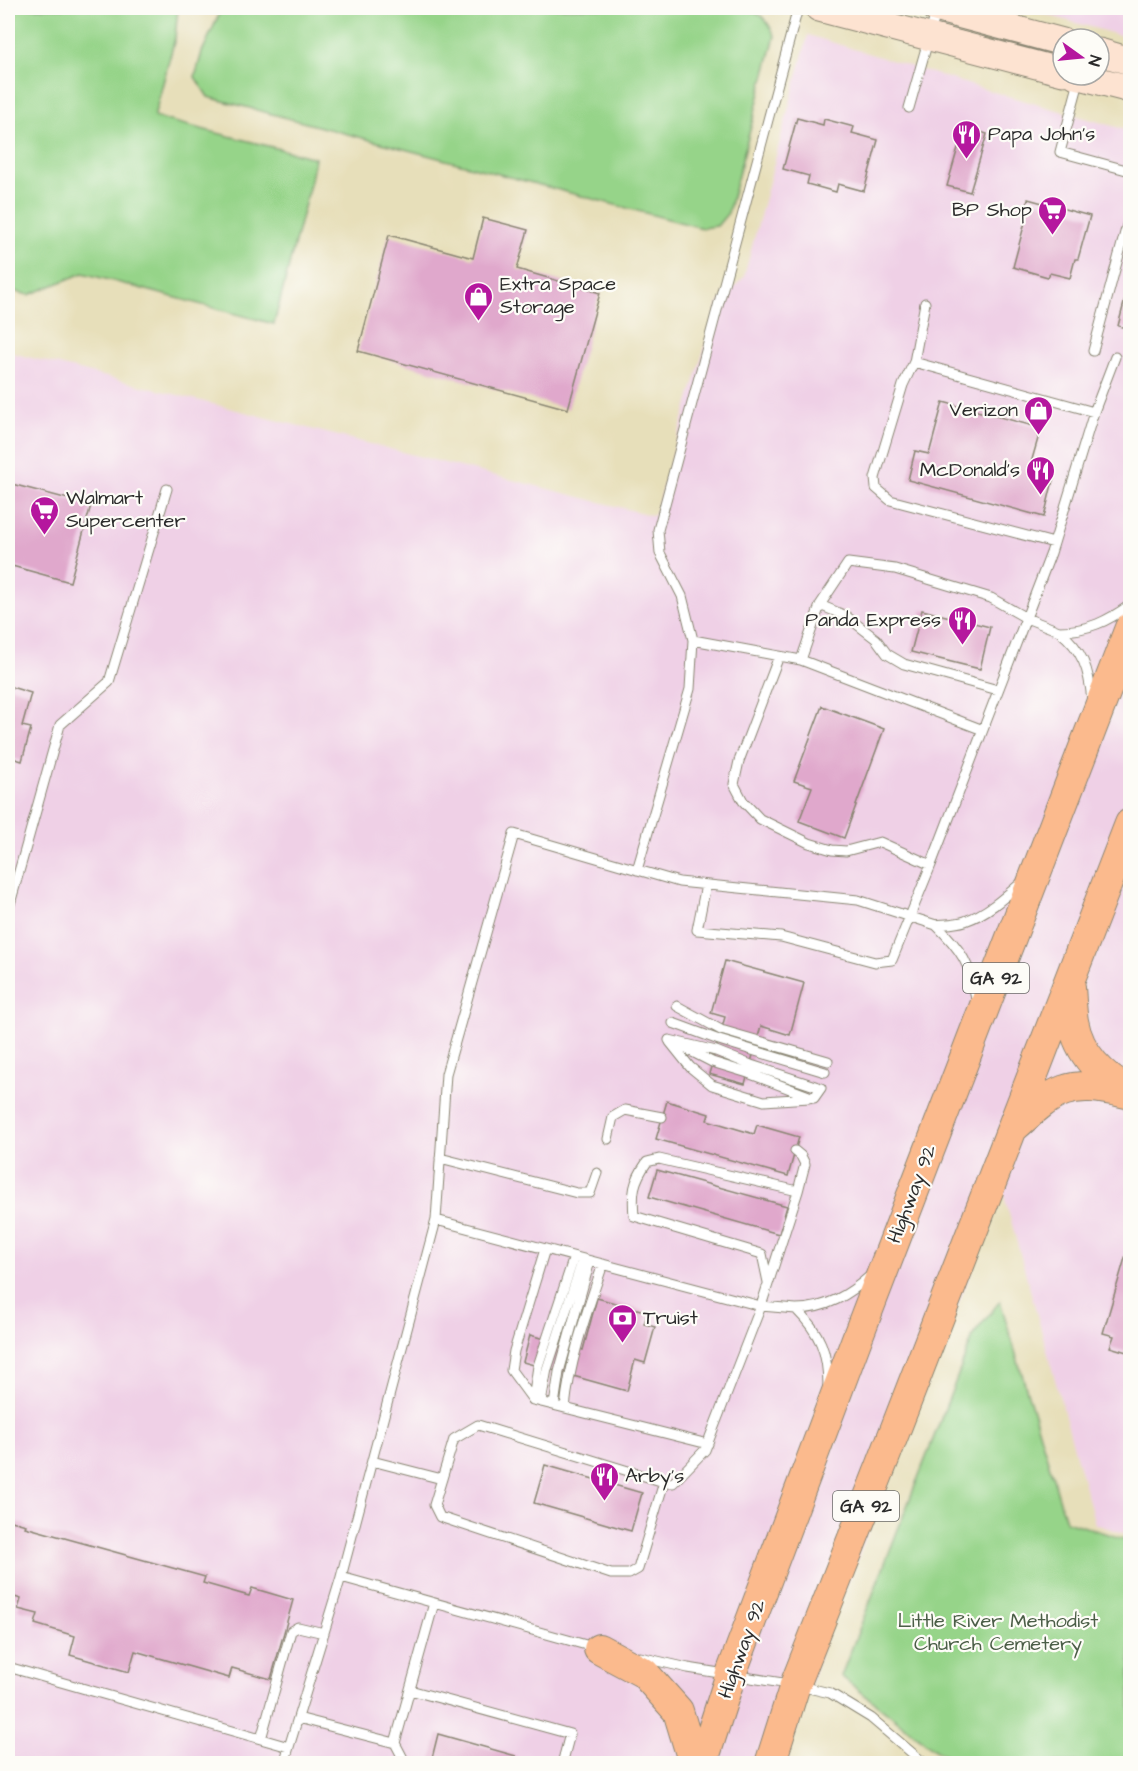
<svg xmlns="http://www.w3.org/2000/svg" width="1138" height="1771" viewBox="0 0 1138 1771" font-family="'Architects Daughter',sans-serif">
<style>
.built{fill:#efd0e6}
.green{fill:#96d489;stroke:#60805a;stroke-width:1.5}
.building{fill:#e0a8cc}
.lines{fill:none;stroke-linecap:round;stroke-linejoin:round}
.lane-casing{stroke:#898572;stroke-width:11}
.secondary-casing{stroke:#898572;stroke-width:29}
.primary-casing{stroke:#898572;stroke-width:32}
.lane{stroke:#fff;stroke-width:9}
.secondary{stroke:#fde3d1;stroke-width:27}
.primary{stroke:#fbba8d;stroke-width:30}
.labels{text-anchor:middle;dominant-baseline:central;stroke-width:4.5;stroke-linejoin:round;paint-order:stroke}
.shield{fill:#fdfcf7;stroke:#6a6a68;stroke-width:1.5}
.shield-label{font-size:18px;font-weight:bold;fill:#2b2b2b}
.poi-label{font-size:20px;fill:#2b2b2b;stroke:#fdfcf7;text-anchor:start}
.street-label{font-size:20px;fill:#2b2b2b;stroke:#fdfcf7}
.park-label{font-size:20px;fill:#4b5e47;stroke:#fdfcf7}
</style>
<rect width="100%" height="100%" fill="#fdfcf7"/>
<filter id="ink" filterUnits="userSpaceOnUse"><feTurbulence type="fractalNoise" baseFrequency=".0167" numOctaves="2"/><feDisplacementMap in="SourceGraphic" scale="12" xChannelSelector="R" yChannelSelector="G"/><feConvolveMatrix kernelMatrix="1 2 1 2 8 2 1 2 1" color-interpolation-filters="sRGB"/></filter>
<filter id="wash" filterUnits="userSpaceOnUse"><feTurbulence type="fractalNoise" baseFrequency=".008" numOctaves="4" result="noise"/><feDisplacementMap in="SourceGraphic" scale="24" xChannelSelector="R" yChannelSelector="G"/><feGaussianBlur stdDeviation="1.35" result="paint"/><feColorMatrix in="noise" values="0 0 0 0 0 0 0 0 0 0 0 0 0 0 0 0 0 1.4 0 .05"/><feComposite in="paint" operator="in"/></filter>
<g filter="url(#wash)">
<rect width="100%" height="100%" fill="#e7dfba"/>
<path class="built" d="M 1022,8 L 1130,8 L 1130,38 Z
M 808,35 L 997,93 L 1130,131 L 1130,1535 L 1095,1524 L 1003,1192 L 822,1648 L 786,1763 L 8,1763 L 8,352 L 654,516 L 718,304 L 744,277 Z"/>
<path class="green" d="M 8,8 L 178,8 L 175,38 L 154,117 L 315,158 L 311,180 L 274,324 L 83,273 L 29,295 L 8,290 Z
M 222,8 L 742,8 C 763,14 766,18 775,36 L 728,213 L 717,226 L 702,228 L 208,97 L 195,77 L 202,52 Z
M 1000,1301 L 1066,1521 L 1130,1541 L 1130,1763 L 965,1763 L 936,1751 L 841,1676 L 974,1334 Z"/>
<g id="blocks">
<path class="building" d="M 797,118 L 823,125 L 824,119 L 854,127 L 852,133 L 878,140 L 864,191 L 838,184 L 836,192 L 807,184 L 809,176 L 783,169 Z
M 964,127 L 987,134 L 970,192 L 947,186 Z
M 1028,199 L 1090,216 L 1078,259 L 1075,259 L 1070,278 L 1050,273 L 1048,277 L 1013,267 L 1028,211 L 1025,210 Z
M 483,218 L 528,230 L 517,269 L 600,293 L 568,409 L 358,351 L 389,235 L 473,258 Z
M 1130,280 L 1130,329 L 1118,326 Z
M 943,402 L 1041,428 L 1029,470 L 1054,476 L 1044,517 L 908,480 L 915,451 L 929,454 Z
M 8,483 L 91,505 L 70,582 L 12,566 L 8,581 Z
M 922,610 L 990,627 L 980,669 L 911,652 Z
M 8,686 L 31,693 L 22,726 L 31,728 L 22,761 L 12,758 L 8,771 Z
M 822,706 L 884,729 L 844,838 L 799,821 L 812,787 L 794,781 Z
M 725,961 L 804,983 L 790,1035 L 761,1026 L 745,1084 L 709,1074 L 725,1017 L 711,1013 Z
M 667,1101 L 709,1114 L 707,1120 L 754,1134 L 757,1125 L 799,1137 L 788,1176 L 656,1139 Z
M 657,1170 L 787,1206 L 779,1234 L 649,1197 Z
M 1130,1241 L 1130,1353 L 1110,1347 L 1114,1336 L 1103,1333 Z
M 597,1298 L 648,1312 L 644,1324 L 655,1327 L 645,1363 L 635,1360 L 627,1391 L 523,1362 L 530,1335 L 583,1350 Z
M 545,1465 L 642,1493 L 631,1531 L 534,1503 Z
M 8,1520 L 26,1525 L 25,1527 L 205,1577 L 203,1583 L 249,1596 L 252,1588 L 293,1600 L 271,1679 L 232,1668 L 229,1678 L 135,1651 L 129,1672 L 70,1655 L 75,1636 L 35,1624 L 38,1614 L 18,1609 L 21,1599 L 8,1595 Z
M 438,1734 L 516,1756 L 514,1764 L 431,1762 Z"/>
</g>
</g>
<g filter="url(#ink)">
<use href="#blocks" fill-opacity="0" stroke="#898572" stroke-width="1.5"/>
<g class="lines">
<defs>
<path id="lane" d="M 1080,78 L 1060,152 L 1130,171
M 909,108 L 937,9
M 925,303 L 914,362 L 903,385 L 875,478 L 876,488 L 890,500 L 1054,543
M 1093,351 L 1130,214
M 914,362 L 1094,412
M 820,605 L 846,616 L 876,639 L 887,654 L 904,664 L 998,690
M 693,640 L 682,596 L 660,553 L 658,530 L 798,8
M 779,656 L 739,761 L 734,784 L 743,801 L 760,819 L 809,843 L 832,850 L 846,851 L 880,842 L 931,865
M 801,660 L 820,605 L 848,563 L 895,569 L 991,598 L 1026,618 L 1051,553 L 1094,412 L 1115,357
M 1092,700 C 1089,670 1083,650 1059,631 C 1088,631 1108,621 1130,605
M 637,870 L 690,689 L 693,640 L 801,660 L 983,730
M 706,885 L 697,930 L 781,937 L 875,962 L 892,960 L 931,865 L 1026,618 L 1059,631
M 8,911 L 60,725 L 109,682 L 167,489
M 976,1000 C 972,966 960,948 936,925 C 945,924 956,924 965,921 C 986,914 1004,898 1021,883
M 677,1006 L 721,1030 L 828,1061
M 673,1023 L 719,1040 L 825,1072
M 669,1040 L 716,1051 L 751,1065 L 821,1088 L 814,1098 L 748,1073 L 712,1062 Z
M 670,1042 L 690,1067 L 712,1085 L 764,1101 L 809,1098
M 608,1139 L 613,1117 L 625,1110 L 662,1117
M 440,1158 L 577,1193 L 590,1193 L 597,1173
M 436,1220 L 761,1306 L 796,1309
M 574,1257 L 538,1366 L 533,1400 L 708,1444
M 768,1282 L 762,1254 L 634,1216 C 632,1193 633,1182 647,1162 L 659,1159 L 798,1191 L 805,1164 L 801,1156 L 795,1151
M 828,1386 C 828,1352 820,1333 796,1309 C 826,1309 849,1295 871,1275
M 533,1400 L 511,1370 L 514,1351 L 545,1249
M 541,1402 L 547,1369 L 583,1259
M 554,1405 L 559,1372 L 590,1261
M 565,1408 C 570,1358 587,1312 603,1264
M 372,1461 L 442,1479
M 664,1482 L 638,1569 L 629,1574 L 611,1574 L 440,1517 L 434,1505 L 454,1439 L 478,1425 L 664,1482 L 673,1483 L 705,1450 L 761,1306 L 798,1191
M 597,1648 L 341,1577 L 436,1220 L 446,1074 L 514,834 L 679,882 L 858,900 L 936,925
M 640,1657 L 688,1668 L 795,1685 L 830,1693 L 871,1718 L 925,1764
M 8,1667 L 289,1747 L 341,1577
M 410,1690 L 570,1734 L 562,1764
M 298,1718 L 395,1743
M 261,1739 L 291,1631 L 298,1627 L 324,1633
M 284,1764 L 289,1747
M 406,1764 L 395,1743 L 434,1603"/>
<path id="secondary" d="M 819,8 L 1063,72
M 935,8 L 1063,42
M 1099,52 L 1130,61
M 1076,75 L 1130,89"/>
<path id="primary" d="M 1070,987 C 1071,998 1071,1010 1073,1021 C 1079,1055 1102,1076 1130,1093
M 1014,1127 C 1056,1089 1068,1079 1126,1093
M 599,1649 L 644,1673 L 678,1711 L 694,1764
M 702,1764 L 731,1674 L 856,1341 L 1130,628
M 770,1764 L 795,1685 L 823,1614 L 882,1464 L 1130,824"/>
</defs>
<use href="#lane" class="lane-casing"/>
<use href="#secondary" class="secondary-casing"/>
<use href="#primary" class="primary-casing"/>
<use href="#lane" class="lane"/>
<use href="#secondary" class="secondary"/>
<use href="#primary" class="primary"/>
</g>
</g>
<defs>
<symbol id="restaurant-pin" viewBox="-11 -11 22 30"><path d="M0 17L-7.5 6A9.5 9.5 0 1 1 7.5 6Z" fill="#b5179e" stroke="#fdfcf7"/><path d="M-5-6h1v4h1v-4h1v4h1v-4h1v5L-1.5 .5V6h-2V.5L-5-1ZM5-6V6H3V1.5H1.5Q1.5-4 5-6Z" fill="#fff"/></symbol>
<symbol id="supermarket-pin" viewBox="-11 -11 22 30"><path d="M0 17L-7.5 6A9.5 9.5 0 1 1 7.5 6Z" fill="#b5179e" stroke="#fdfcf7"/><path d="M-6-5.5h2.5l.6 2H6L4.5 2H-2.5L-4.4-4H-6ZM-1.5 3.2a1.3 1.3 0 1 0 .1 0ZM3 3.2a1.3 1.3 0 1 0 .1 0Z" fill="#fff"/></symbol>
<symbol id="shop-pin" viewBox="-11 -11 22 30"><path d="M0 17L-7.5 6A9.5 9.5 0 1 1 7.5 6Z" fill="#b5179e" stroke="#fdfcf7"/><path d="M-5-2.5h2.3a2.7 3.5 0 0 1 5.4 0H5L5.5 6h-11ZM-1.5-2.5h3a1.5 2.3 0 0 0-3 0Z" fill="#fff"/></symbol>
<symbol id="bank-pin" viewBox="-11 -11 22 30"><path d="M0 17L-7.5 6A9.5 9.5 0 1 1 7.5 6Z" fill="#b5179e" stroke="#fdfcf7"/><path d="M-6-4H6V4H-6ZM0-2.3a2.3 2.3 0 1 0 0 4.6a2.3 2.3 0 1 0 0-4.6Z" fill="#fff"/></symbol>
</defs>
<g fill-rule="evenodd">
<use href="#restaurant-pin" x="950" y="118" width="33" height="45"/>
<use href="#supermarket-pin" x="1036" y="194" width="33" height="45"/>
<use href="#shop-pin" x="462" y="280" width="33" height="45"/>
<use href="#shop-pin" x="1022" y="394" width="33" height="45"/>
<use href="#restaurant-pin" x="1024" y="454" width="33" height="45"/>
<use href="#supermarket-pin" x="28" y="494" width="33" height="45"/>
<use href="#restaurant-pin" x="946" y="604" width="33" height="45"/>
<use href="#bank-pin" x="606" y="1302" width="33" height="45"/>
<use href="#restaurant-pin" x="588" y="1460" width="33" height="45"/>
</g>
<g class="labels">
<g class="shield">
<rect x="963" y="963" width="66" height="30" rx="4.5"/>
<rect x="833" y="1491" width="66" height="30" rx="4.5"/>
</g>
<g class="shield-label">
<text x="996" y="978">GA 92</text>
<text x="866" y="1506">GA 92</text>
</g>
<g class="poi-label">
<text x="988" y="134">Papa John's</text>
<text x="1032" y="210" text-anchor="end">BP Shop</text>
<text x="500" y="284">Extra Space<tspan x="500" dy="23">Storage</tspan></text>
<text x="1018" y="410" text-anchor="end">Verizon</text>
<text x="1020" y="470" text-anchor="end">McDonald's</text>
<text x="66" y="498">Walmart<tspan x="66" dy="23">Supercenter</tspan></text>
<text x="941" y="620" text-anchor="end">Panda Express</text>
<text x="643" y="1318">Truist</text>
<text x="625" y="1476">Arby's</text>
</g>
<g class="street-label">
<text transform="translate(912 1194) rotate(-69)">Highway 92</text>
<text transform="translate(742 1649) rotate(-70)">Highway 92</text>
</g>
<g class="park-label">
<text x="998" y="1621">Little River Methodist<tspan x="998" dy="23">Church Cemetery</tspan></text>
</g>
</g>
<rect width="1138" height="1771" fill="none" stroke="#fdfcf7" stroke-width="30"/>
<g transform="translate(1081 57) rotate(105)"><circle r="28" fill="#fdfcf7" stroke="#a9a8a5" stroke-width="1.5"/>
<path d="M0-4.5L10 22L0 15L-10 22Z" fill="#b5179e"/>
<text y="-9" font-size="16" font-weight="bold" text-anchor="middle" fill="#2b2b2b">N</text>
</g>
</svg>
